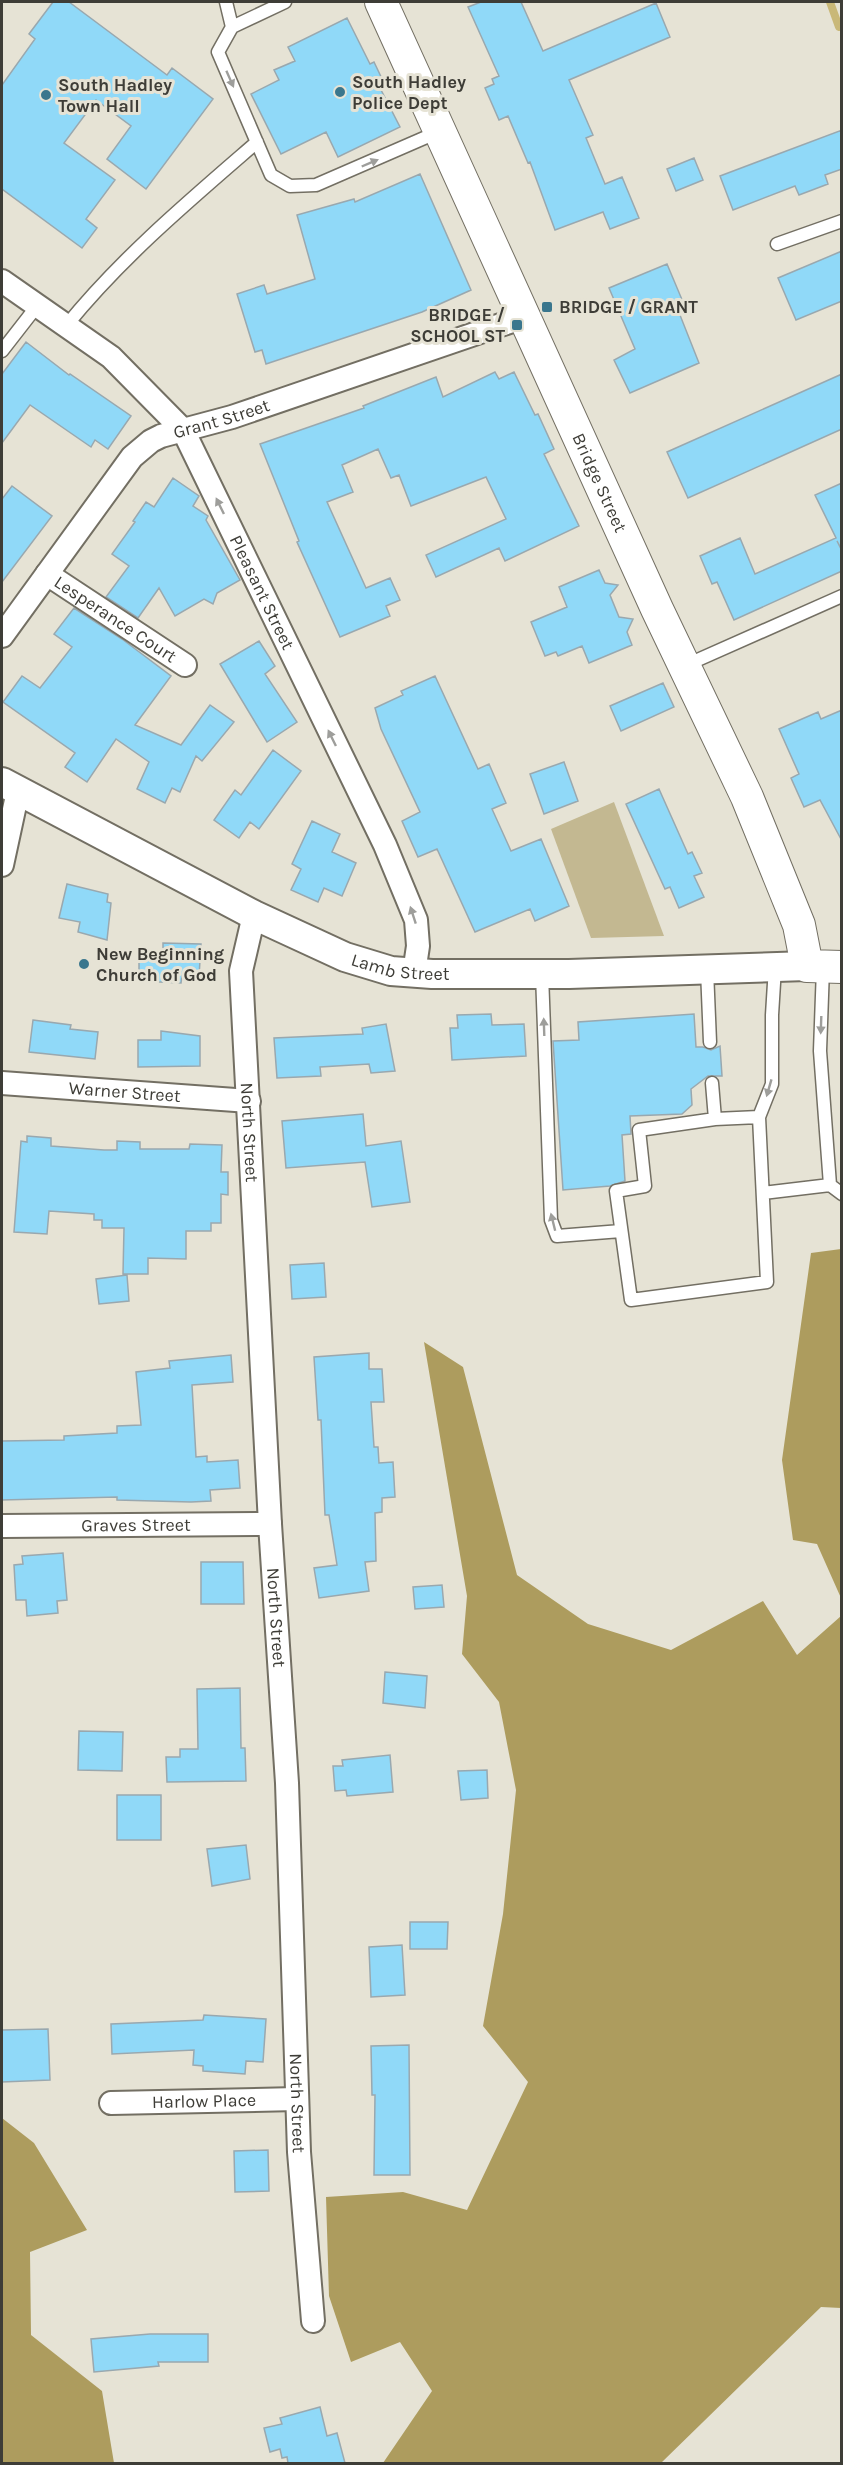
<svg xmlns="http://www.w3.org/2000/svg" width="843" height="2465" viewBox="0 0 843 2465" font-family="Karla,sans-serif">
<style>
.green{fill:#c3b891}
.forest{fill:#ad9c5e}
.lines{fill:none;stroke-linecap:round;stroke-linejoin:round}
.stream{stroke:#c9b878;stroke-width:8}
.building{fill:#90d9f8;stroke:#99a8af;stroke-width:1.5}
.service-casing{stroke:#736f63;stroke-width:15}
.minor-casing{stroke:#736f63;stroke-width:26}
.tertiary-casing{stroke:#736f63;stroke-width:32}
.secondary-casing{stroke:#736f63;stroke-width:34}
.service{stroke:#fff;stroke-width:12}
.minor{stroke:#fff;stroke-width:22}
.tertiary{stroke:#fff;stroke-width:28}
.secondary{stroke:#fff;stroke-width:32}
.oneway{fill:#9e9e9b}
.poi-dot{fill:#3a768d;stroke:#e6e3d5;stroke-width:2}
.labels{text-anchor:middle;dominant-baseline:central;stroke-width:6;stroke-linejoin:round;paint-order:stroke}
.poi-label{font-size:18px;font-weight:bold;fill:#3e3d37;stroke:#e6e3d5;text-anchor:start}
.street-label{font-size:18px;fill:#3e3d37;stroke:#e6e3d5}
</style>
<rect width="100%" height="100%" fill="#e6e3d5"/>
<path class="green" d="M 614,802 L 664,936 L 591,938 L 551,829 Z"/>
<path class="forest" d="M 841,1249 L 842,1249 L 841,1598 L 817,1544 L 793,1540 L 782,1460 L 811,1253 Z
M 424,1342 L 463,1367 L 517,1575 L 588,1624 L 671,1650 L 763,1601 L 797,1655 L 841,1616 L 841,2308 L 821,2307 L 661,2463 L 383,2463 L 432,2391 L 400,2342 L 351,2362 L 329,2296 L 326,2197 L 403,2192 L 467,2210 L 528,2082 L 483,2026 L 503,1914 L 516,1790 L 499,1702 L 462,1654 L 467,1596 Z
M 2,2118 L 34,2143 L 87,2230 L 30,2252 L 31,2335 L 102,2391 L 114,2463 L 2,2463 Z"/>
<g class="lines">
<path class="stream" d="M 830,2 L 839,27"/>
</g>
<path class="building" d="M 53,2 L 69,2 L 167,75 L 172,68 L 213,99 L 146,189 L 107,159 L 131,126 L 96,100 L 64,143 L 115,180 L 86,219 L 97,228 L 82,248 L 2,189 L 2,85 L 35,39 L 29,34 Z
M 481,2 L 521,2 L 543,51 L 656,3 L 670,37 L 569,80 L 593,135 L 586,138 L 605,184 L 622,177 L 639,218 L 610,229 L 603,212 L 555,230 L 530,162 L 528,163 L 508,116 L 499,120 L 485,88 L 494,84 L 492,79 L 499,76 L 468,7 Z
M 347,18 L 370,64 L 374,62 L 383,81 L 378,84 L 400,127 L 338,157 L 326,132 L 281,154 L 251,94 L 279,80 L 274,70 L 295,61 L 288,47 Z
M 842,130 L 842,169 L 825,175 L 828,184 L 799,195 L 795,186 L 733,210 L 720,176 Z
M 694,158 L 703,180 L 676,191 L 667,169 Z
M 420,174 L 471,290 L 422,312 L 266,364 L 262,350 L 255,352 L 237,294 L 264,285 L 267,294 L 315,279 L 297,215 L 354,199 L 355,202 Z
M 842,251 L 842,301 L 796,320 L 778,278 Z
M 667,264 L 683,302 L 676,305 L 699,363 L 630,393 L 614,360 L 635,349 L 609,288 Z
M 26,342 L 69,375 L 70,374 L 131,416 L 108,449 L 95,440 L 91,447 L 30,405 L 2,443 L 2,374 Z
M 495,372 L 499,379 L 514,372 L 535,415 L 538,414 L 554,449 L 544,454 L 579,526 L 505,561 L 499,548 L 436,577 L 426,555 L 506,519 L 486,477 L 411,506 L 399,475 L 391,478 L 378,449 L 342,465 L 353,492 L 327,502 L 366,588 L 390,578 L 400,600 L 386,606 L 390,616 L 340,637 L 297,542 L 299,541 L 260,444 L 364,408 L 363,406 L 436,377 L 443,397 Z
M 842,374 L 842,429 L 688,498 L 667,452 Z
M 173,478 L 199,496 L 193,506 L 208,516 L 206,520 L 240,580 L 217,593 L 213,604 L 204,599 L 175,616 L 159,588 L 138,618 L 106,597 L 129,566 L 112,554 L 135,522 L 133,521 L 146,502 L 154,507 Z
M 842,483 L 842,550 L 837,541 L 842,551 L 842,571 L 734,620 L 717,582 L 712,584 L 700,556 L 740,538 L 755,574 L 836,538 L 815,495 Z
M 12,486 L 52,516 L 2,582 L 2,499 Z
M 599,570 L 605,583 L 618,585 L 610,595 L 619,617 L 633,619 L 627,632 L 632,645 L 589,663 L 582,646 L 558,656 L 556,652 L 545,656 L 531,622 L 567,607 L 559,587 Z
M 74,608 L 122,639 L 171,676 L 135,725 L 181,745 L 210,705 L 234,722 L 202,761 L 196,756 L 180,792 L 172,788 L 165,803 L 137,789 L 149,762 L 116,739 L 87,782 L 65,767 L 75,753 L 3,702 L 22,676 L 40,688 L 72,647 L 54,634 Z
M 259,641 L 275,666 L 265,674 L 297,722 L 267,742 L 220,664 Z
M 435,676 L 478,769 L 489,764 L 506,803 L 492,809 L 511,851 L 541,839 L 569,906 L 535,921 L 530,909 L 475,932 L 437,849 L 418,857 L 402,821 L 420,812 L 381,729 L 375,708 L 403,695 L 401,691 Z
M 663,683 L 674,707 L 621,731 L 610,706 Z
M 842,710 L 842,841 L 820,800 L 804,807 L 791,778 L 799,774 L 779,729 L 818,712 L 821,719 Z
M 273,750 L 301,771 L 259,829 L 250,822 L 239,838 L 214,820 L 235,790 L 241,795 Z
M 564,762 L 578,801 L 544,814 L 530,774 Z
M 659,789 L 688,854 L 692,852 L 702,873 L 694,876 L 704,897 L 679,908 L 670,887 L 665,889 L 626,804 Z
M 312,821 L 340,834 L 332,852 L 356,863 L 342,896 L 324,888 L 318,902 L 291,890 L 301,869 L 292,864 Z
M 67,884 L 108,894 L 107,902 L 111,903 L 107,940 L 78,932 L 80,922 L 59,918 Z
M 163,943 L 201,944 L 199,977 L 182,976 L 181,983 L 139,981 L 139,951 L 163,952 Z
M 491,1014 L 492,1025 L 524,1024 L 526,1056 L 452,1060 L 450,1028 L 458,1028 L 457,1015 Z
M 694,1014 L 696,1047 L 703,1047 L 711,1050 L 720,1046 L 722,1076 L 708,1076 L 691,1089 L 692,1105 L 682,1114 L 630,1116 L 631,1134 L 622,1135 L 625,1181 L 610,1186 L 563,1190 L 553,1041 L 579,1040 L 578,1022 Z
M 33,1020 L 71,1025 L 70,1029 L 98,1032 L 95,1059 L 29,1052 Z
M 386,1024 L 395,1071 L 371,1073 L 369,1064 L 320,1067 L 321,1076 L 277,1078 L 274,1038 L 363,1034 L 362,1028 Z
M 161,1031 L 200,1036 L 200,1066 L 138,1067 L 138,1040 L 161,1040 Z
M 363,1114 L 366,1146 L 401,1141 L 410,1202 L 372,1207 L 365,1162 L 286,1168 L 282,1121 Z
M 27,1136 L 51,1138 L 51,1146 L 104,1150 L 117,1150 L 117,1141 L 140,1142 L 140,1149 L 189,1149 L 190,1144 L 222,1145 L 221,1172 L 228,1172 L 228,1195 L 221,1194 L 221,1223 L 211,1223 L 211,1231 L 186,1231 L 186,1259 L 148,1258 L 148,1274 L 123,1274 L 124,1228 L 102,1228 L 102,1220 L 94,1220 L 94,1214 L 49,1211 L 47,1234 L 14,1232 L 21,1141 L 27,1142 Z
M 324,1263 L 326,1297 L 292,1299 L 290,1265 Z
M 127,1275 L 129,1301 L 99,1304 L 96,1279 Z
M 369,1353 L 369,1369 L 382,1369 L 384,1402 L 371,1402 L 374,1447 L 378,1447 L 379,1463 L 393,1462 L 395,1497 L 382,1498 L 382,1512 L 375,1513 L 376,1561 L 365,1562 L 369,1591 L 319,1598 L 314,1568 L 337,1565 L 329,1515 L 325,1515 L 321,1420 L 318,1420 L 314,1357 Z
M 231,1355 L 233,1382 L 192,1385 L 196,1457 L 207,1456 L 207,1462 L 238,1460 L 240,1488 L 210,1490 L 211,1501 L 191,1502 L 117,1500 L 117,1497 L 2,1500 L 2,1441 L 64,1440 L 64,1436 L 117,1433 L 117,1426 L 141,1425 L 136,1372 L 170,1368 L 169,1361 Z
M 63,1553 L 67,1600 L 57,1601 L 58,1613 L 27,1616 L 26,1600 L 16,1600 L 14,1565 L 23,1564 L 22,1556 Z
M 201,1562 L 243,1562 L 244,1604 L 201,1604 Z
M 442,1585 L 444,1607 L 415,1609 L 413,1587 Z
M 385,1672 L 427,1676 L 425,1708 L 383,1703 Z
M 240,1688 L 241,1748 L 245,1748 L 246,1781 L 167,1782 L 166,1757 L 180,1757 L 180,1749 L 198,1749 L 197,1689 Z
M 79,1731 L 123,1732 L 122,1771 L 78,1770 Z
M 390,1755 L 393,1792 L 347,1796 L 346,1790 L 335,1791 L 333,1766 L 343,1766 L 342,1760 Z
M 487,1770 L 488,1798 L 461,1800 L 458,1771 Z
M 117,1795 L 161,1795 L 161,1840 L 117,1840 Z
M 246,1845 L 250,1879 L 212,1886 L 207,1849 Z
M 410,1922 L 448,1922 L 447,1949 L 410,1949 Z
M 402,1945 L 405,1995 L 371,1997 L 369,1947 Z
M 204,2015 L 266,2019 L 263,2062 L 246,2061 L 245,2074 L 203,2071 L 203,2066 L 193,2065 L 194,2050 L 112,2054 L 111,2024 L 203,2020 Z
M 48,2029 L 50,2080 L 2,2082 L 2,2030 Z
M 409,2045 L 410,2175 L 374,2175 L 375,2095 L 372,2095 L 371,2046 Z
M 268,2150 L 269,2191 L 235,2192 L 234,2151 Z
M 150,2334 L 208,2334 L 208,2362 L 158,2362 L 159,2366 L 94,2372 L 91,2339 Z
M 320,2407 L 327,2436 L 337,2433 L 345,2463 L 288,2463 L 287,2457 L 282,2458 L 280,2449 L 270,2452 L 264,2428 L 282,2424 L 280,2418 Z"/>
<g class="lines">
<defs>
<path id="service" d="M 226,2 L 232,27 L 285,2
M 232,27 L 218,52 L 271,175 L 290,186 L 316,185 L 438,132
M 777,244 L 842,221
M 66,326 C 122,257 190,200 257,142
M 2,351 L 37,306
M 684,666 L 842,596
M 823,968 L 820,1051 L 830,1185 L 842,1194
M 707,970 L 710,1042
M 542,974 L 551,1220 L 557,1236 L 621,1231
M 712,1083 L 715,1119 L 639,1130 L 645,1186 L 616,1191 L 631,1300 L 767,1282 L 759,1117 L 772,1084 L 772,1015 L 775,967
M 715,1119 L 759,1117
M 763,1193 L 830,1185"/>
<g id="minor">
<path id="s1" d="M 2,281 L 111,357 L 183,430 L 385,845 L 416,920 L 418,946 L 414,973"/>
<path id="s2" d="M 47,574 L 185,665"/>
<path id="s3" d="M 2,636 L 132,457 L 151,441 L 161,436 L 232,417 L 524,317"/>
<path d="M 2,865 L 18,791"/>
<path id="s4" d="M 254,915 L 241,971 L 270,1524 L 287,1783 L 299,2152 L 313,2321"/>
<path id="s5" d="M 2,1083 L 249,1101"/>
<path id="s6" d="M 2,1526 L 270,1524"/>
<path id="s7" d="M 111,2103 L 297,2099"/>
</g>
<g id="tertiary">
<path id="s8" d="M 2,782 L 254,915 L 345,957 L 391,971 L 432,974 L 569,974 L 807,966"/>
</g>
<g id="secondary">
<path id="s9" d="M 381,2 L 657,609 L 747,797 L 799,925 L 807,966 L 842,967"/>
</g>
</defs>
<use href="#service" class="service-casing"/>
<use href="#minor" class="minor-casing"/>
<use href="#tertiary" class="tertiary-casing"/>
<use href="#secondary" class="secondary-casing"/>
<use href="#service" class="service"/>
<use href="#minor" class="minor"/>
<use href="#tertiary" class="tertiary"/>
<use href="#secondary" class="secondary"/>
</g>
<defs><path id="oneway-solid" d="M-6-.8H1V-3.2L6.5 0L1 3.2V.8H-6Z" transform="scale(1.5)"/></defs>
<g class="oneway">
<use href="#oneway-solid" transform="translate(230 79) rotate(66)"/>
<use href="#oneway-solid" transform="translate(370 163) rotate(-23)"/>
<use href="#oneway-solid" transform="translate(220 506) rotate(-116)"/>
<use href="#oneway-solid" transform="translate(332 738) rotate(-116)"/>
<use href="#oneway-solid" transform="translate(413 915) rotate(-108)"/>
<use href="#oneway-solid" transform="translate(821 1025) rotate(92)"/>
<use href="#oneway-solid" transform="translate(544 1027) rotate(-92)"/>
<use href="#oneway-solid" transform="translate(769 1088) rotate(106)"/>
<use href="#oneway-solid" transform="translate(553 1222) rotate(-104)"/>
</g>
<g class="poi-dot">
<circle cx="340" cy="92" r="6"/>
<circle cx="46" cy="95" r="6"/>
<rect x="541" y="301" width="12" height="12" rx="3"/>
<rect x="511" y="319" width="12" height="12" rx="3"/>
<circle cx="84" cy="964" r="6"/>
</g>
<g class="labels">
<g class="poi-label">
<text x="352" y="82">South Hadley<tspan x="352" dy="21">Police Dept</tspan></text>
<text x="58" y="85">South Hadley<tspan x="58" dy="21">Town Hall</tspan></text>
<text x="559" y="307">BRIDGE / GRANT</text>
<text x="505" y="315" text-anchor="end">BRIDGE /<tspan x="505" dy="21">SCHOOL ST</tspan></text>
<text x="96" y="954">New Beginning<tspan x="96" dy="21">Church of God</tspan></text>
</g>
<g class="street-label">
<text stroke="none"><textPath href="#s3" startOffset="320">Grant Street</textPath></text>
<text stroke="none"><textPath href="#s9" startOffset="528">Bridge Street</textPath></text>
<text stroke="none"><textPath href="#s1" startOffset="416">Pleasant Street</textPath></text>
<text stroke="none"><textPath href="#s2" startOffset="82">Lesperance Court</textPath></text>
<text stroke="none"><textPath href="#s8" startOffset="442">Lamb Street</textPath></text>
<text stroke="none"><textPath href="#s5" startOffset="123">Warner Street</textPath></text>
<text stroke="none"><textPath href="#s4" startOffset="219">North Street</textPath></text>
<text stroke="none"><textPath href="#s6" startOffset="134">Graves Street</textPath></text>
<text stroke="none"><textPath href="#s4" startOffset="705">North Street</textPath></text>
<text stroke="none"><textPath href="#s7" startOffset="93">Harlow Place</textPath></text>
<text stroke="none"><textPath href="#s4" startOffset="1191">North Street</textPath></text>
</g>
</g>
<rect width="843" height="2465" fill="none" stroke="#3e3d37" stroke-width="6"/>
</svg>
